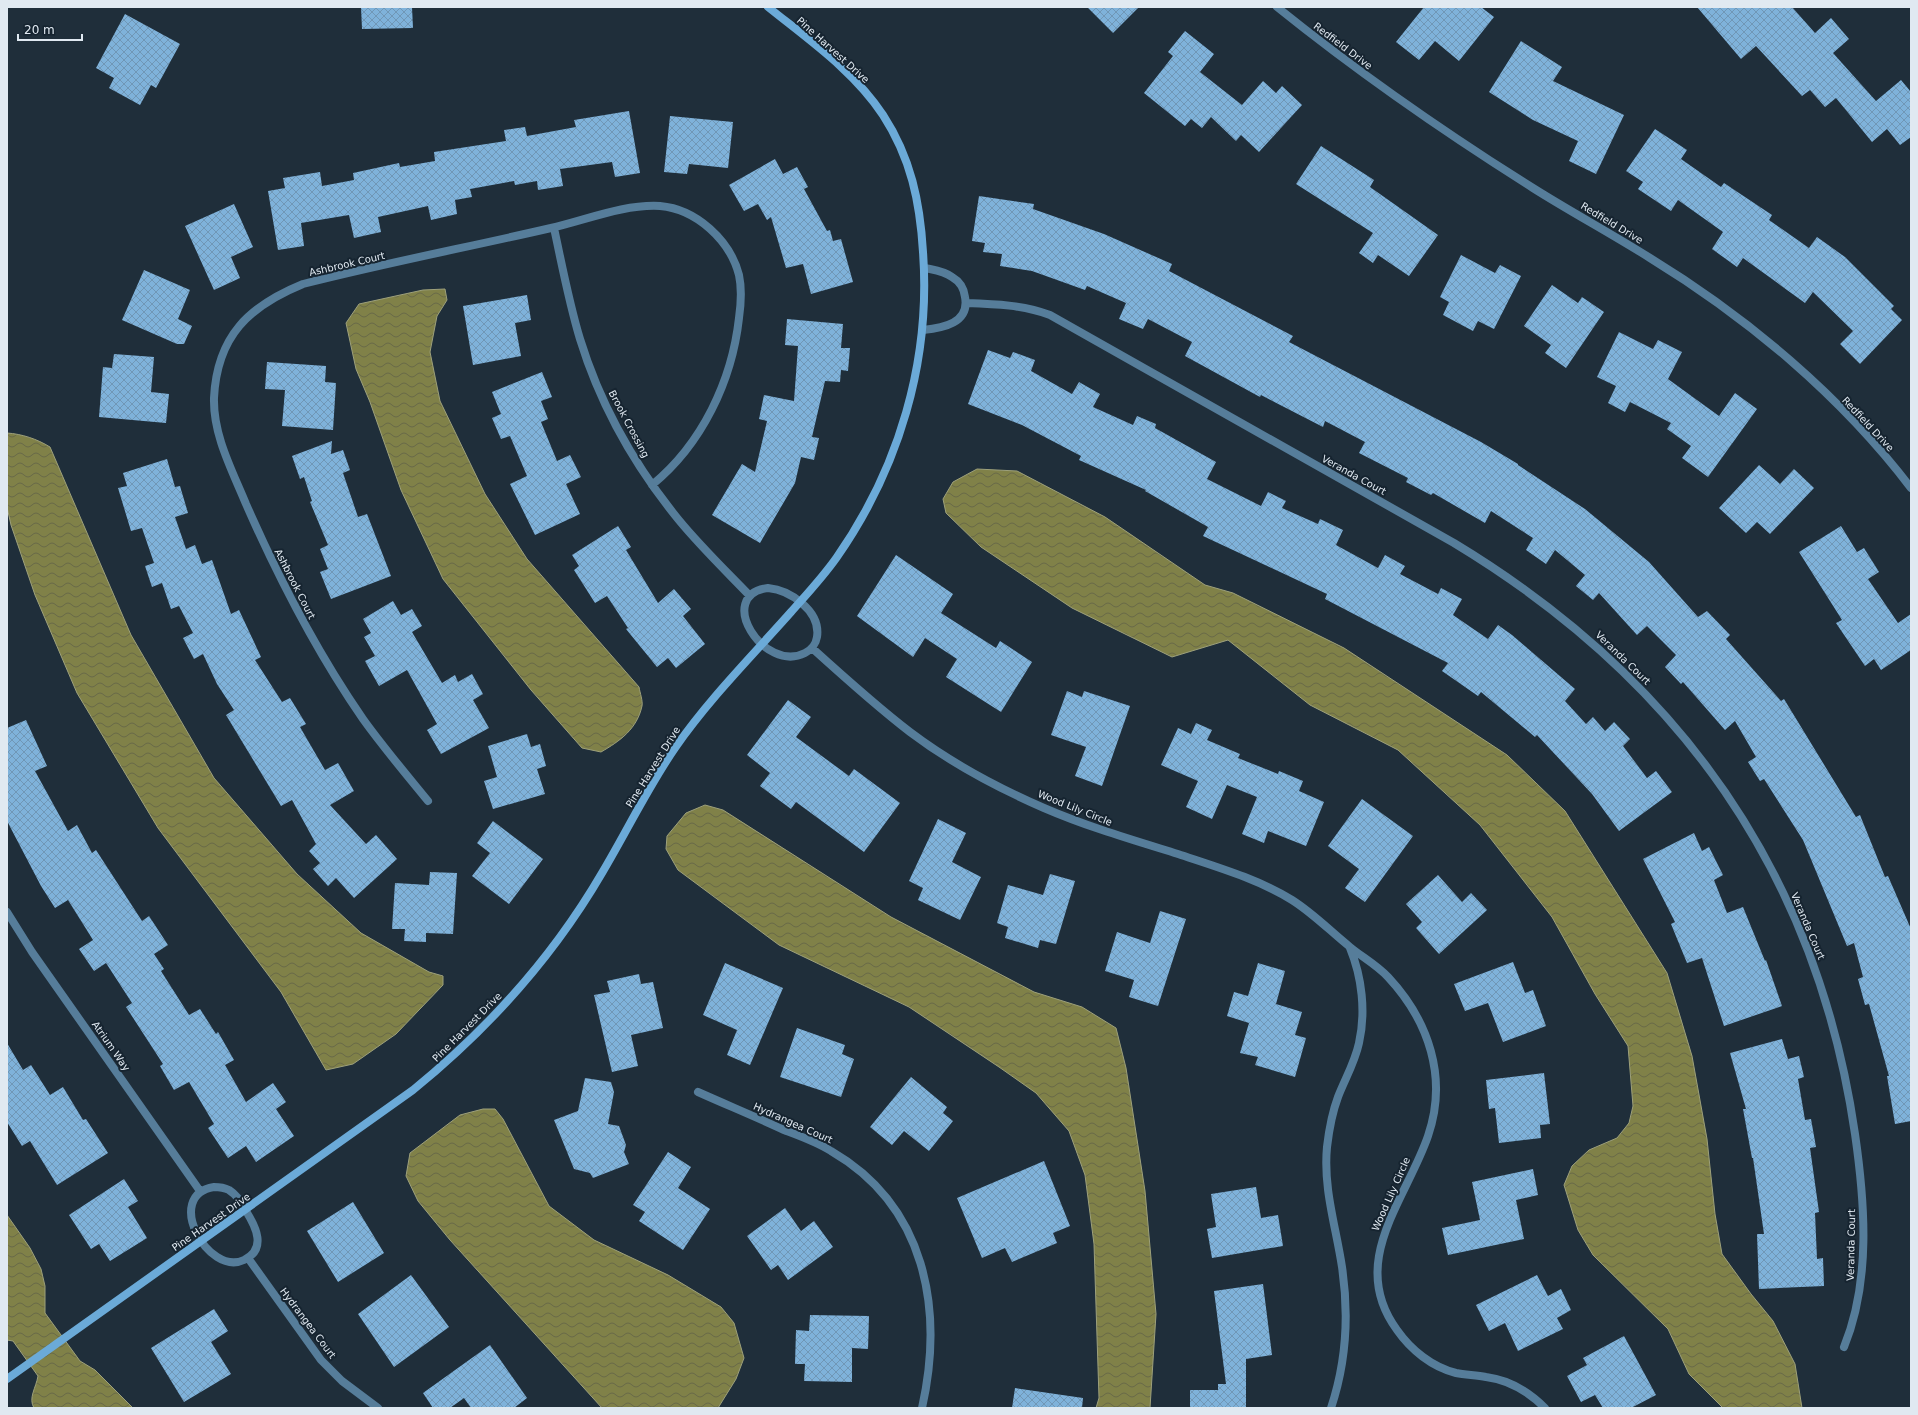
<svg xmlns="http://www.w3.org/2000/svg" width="1918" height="1415" viewBox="0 0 1918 1415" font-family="'DejaVu Sans',sans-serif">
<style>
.water{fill:url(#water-waves);stroke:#9da07b}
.building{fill:url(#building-cross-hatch)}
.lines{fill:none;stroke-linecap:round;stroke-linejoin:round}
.street{stroke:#567d9a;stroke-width:8}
.secondary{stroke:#6baad8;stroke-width:8}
.labels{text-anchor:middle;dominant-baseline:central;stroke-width:4;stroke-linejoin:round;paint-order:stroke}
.street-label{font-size:10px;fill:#e0e9f1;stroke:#162430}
</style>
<defs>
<pattern id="water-waves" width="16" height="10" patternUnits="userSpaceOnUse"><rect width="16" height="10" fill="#808148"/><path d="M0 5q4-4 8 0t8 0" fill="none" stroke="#686948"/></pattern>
<pattern id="building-cross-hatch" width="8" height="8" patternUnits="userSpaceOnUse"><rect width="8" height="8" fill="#7fb2da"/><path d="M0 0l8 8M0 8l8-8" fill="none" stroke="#7097b6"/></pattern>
</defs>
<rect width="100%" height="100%" fill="#1f2e3a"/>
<path class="water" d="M 445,289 L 447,300 L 437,316 L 430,352 L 440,401 L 485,494 L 527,559 L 639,687 C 640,693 643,701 642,706 C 637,729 620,741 601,752 L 582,748 L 531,690 L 443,579 L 401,490 L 370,402 L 356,369 L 346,323 L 359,304 L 423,290 Z
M 7,433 C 22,434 37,439 50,447 L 131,635 L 214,778 L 297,874 L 361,933 L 429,972 L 443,976 L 443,985 L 396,1034 L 353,1064 L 326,1070 L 281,992 L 158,828 L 77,693 L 35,595 L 11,525 L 7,507 Z
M 977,469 L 1017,471 L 1105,517 L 1205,585 L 1233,593 L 1344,648 L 1507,755 L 1565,811 L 1667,973 L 1692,1056 L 1707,1139 L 1715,1214 L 1722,1254 L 1751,1294 L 1773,1321 L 1795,1364 L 1802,1408 L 1723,1408 L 1689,1374 L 1668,1329 L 1593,1255 L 1578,1230 L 1564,1185 L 1572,1166 L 1589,1150 L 1617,1138 L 1629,1123 L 1633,1106 L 1628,1046 L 1595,994 L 1552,917 L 1480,825 L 1398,750 L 1310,705 L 1228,640 L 1172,657 L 1072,608 L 981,547 L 946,513 L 943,499 L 953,482 Z
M 705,805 L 723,810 L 891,917 L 1034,992 L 1082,1007 L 1116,1028 L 1126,1068 L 1145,1191 L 1156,1314 L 1150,1408 L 1096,1408 L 1099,1398 L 1094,1244 L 1085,1175 L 1069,1131 L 1036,1093 L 999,1067 L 909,1007 L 779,945 L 678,870 L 666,849 L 667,836 L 686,813 Z
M 483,1109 L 495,1109 L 503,1119 L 549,1206 L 594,1240 L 668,1275 L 721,1307 L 734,1323 L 744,1358 L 736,1379 L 718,1408 L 602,1408 L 450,1240 L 418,1201 L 406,1176 L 410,1153 L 460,1115 Z
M 7,1215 L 30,1248 L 41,1269 L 45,1286 L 45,1313 L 80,1361 L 95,1370 L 133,1408 L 34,1408 C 28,1398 36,1388 38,1376 L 13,1341 L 7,1340 Z"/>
<path class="building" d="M 361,7 L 412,7 L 413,28 L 362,29 Z
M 1087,7 L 1139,7 L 1113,33 Z
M 1424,7 L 1481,7 L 1494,17 L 1459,61 L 1435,41 L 1419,60 L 1396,42 Z
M 1697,7 L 1792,7 L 1815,33 L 1831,18 L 1849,39 L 1833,53 L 1876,101 L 1901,80 L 1911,92 L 1911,137 L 1900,145 L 1887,129 L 1872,142 L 1836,98 L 1825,107 L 1810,90 L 1802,96 L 1756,46 L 1741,59 Z
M 125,14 L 180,44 L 156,88 L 151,85 L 140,105 L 109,88 L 114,78 L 96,68 Z
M 1185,31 L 1214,54 L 1200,72 L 1242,105 L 1263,81 L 1276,93 L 1282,86 L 1302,105 L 1259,152 L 1241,135 L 1236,141 L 1211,117 L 1202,128 L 1191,119 L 1185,126 L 1144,93 L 1173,56 L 1168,52 Z
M 1521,41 L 1562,67 L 1553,81 L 1624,115 L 1596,174 L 1569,161 L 1578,141 L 1533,120 L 1489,92 Z
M 629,111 L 640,173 L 615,177 L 612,162 L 560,169 L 563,186 L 538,190 L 537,181 L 515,185 L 514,181 L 470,189 L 472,197 L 455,200 L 457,214 L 431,220 L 428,206 L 378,217 L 381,232 L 354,238 L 349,215 L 301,223 L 304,246 L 278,250 L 268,191 L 285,188 L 283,178 L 320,172 L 322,186 L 354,180 L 353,173 L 399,163 L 400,167 L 435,161 L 434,152 L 506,141 L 504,130 L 525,127 L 527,136 L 576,127 L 574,120 Z
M 670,116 L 733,122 L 728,168 L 689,164 L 687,174 L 664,172 Z
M 1655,129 L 1687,150 L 1681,159 L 1721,187 L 1724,183 L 1772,215 L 1769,220 L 1809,248 L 1817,237 L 1845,257 L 1894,306 L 1891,309 L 1902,320 L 1860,364 L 1840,344 L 1853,331 L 1813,292 L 1805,303 L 1743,258 L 1737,267 L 1712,249 L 1723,232 L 1678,200 L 1671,211 L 1638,189 L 1643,182 L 1626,171 Z
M 1321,146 L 1374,180 L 1370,187 L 1438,235 L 1409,276 L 1378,255 L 1373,263 L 1359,253 L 1373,233 L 1296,184 Z
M 775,159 L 783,174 L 797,167 L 808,187 L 804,189 L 827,231 L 830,230 L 833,241 L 841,239 L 853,282 L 811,294 L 803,264 L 786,268 L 771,217 L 767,220 L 758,204 L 744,211 L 729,185 Z
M 979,196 L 1034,204 L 1033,209 L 1104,234 L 1172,264 L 1169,271 L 1293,336 L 1289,342 L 1481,442 L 1518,464 L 1518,465 L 1585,509 L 1649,562 L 1698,617 L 1707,611 L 1730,635 L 1726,639 L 1781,701 L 1784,699 L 1856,817 L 1860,815 L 1885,877 L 1888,876 L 1911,929 L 1911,1121 L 1895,1124 L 1887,1076 L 1889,1076 L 1869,1004 L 1865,1005 L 1858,979 L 1863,977 L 1854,943 L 1847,946 L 1803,840 L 1764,779 L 1760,781 L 1748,762 L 1756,757 L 1735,721 L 1725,730 L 1683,682 L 1681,684 L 1665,667 L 1676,655 L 1647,626 L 1637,635 L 1599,593 L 1593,600 L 1576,586 L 1585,575 L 1555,550 L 1546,564 L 1526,550 L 1533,538 L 1491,511 L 1485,523 L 1433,493 L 1431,495 L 1406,482 L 1408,478 L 1359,453 L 1365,442 L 1325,421 L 1323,427 L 1261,395 L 1260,397 L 1185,356 L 1192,342 L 1148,319 L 1143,329 L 1119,319 L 1126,303 L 1087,286 L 1085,290 L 1032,271 L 1000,266 L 1002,254 L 983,252 L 985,243 L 972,241 Z
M 234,204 L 253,247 L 231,257 L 240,278 L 214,290 L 185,226 Z
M 1461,255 L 1495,273 L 1500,265 L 1521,276 L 1494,329 L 1478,321 L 1473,331 L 1443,315 L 1449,302 L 1440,297 Z
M 144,270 L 190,290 L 178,319 L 192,326 L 184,344 L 177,344 L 122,320 Z
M 1552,285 L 1578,303 L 1582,297 L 1604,312 L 1566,368 L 1545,353 L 1551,345 L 1524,326 Z
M 527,295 L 531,320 L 515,323 L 521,356 L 473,365 L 463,306 Z
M 787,319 L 843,324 L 841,348 L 850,348 L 848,371 L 841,370 L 840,382 L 825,381 L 812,437 L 819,438 L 814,460 L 801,457 L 795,483 L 760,543 L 712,515 L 742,464 L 755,472 L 767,421 L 759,419 L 764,395 L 794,401 L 798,346 L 785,345 Z
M 1619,332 L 1653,349 L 1658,340 L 1682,352 L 1668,379 L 1719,416 L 1735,393 L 1757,409 L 1708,477 L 1682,458 L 1691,446 L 1667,429 L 1671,423 L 1630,402 L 1625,412 L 1608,403 L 1616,386 L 1597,377 Z
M 988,350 L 1010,358 L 1013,352 L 1035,360 L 1031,371 L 1072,394 L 1079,382 L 1100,394 L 1093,407 L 1133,425 L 1137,416 L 1156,424 L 1155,428 L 1216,462 L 1207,479 L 1261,506 L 1268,492 L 1286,501 L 1282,508 L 1318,524 L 1320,519 L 1343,530 L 1336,545 L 1378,568 L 1385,555 L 1405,566 L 1400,574 L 1438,594 L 1441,588 L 1462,599 L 1453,615 L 1488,639 L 1498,625 L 1512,635 L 1575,689 L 1565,701 L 1586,724 L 1593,717 L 1605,731 L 1614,722 L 1630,739 L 1623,746 L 1647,778 L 1656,771 L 1672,792 L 1619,831 L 1592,794 L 1537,735 L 1535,737 L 1481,692 L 1478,696 L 1442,671 L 1448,663 L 1325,599 L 1327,594 L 1203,536 L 1208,527 L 1145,491 L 1146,490 L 1079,460 L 1081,456 L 1022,425 L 968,404 Z
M 114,354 L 154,357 L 151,392 L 169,394 L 166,423 L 99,417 L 103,367 L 112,368 Z
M 267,362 L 326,366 L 325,382 L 336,383 L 333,430 L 282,426 L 285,390 L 265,389 Z
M 542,372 L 552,397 L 541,401 L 548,419 L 541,422 L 557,461 L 570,455 L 581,477 L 566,484 L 580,514 L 535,535 L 510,484 L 527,476 L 510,436 L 501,439 L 492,418 L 501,414 L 492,392 Z
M 332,441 L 331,454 L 343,450 L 350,470 L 343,473 L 358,517 L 367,514 L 391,576 L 331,599 L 320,572 L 328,569 L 320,549 L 328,545 L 310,502 L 312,501 L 304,477 L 300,479 L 292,456 Z
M 167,459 L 175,487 L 180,486 L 188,513 L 175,517 L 186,549 L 195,545 L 202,564 L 212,560 L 231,614 L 239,610 L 261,657 L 255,660 L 282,702 L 290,698 L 306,724 L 300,727 L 325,770 L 338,763 L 354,791 L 330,805 L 366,844 L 376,835 L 397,859 L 354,898 L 336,878 L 328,886 L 313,869 L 320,863 L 309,851 L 316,844 L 292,800 L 281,806 L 226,715 L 234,710 L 217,684 L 203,654 L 194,659 L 183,638 L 193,633 L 179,606 L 171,609 L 162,583 L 152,587 L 145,566 L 154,563 L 142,528 L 131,531 L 118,488 L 127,486 L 123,473 Z
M 1759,465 L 1780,484 L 1794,469 L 1814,488 L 1770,534 L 1757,522 L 1746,533 L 1719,508 Z
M 618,526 L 631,547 L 626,550 L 658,603 L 674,589 L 691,609 L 683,616 L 705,644 L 676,668 L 668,658 L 657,667 L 626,629 L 628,628 L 607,596 L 595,603 L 574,570 L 579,566 L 572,555 Z
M 1841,526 L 1857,552 L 1864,548 L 1879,572 L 1868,579 L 1898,623 L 1911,614 L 1911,650 L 1881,670 L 1874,659 L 1865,666 L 1836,623 L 1842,620 L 1799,552 Z
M 896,555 L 953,594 L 941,613 L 996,648 L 1000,641 L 1032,662 L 1001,712 L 946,677 L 957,659 L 925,638 L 913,657 L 857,616 Z
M 393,601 L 401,615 L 412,609 L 422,626 L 412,632 L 442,683 L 455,675 L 458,682 L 472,674 L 483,694 L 473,700 L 489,728 L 441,754 L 427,730 L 437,724 L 407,670 L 379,686 L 365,661 L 375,656 L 364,637 L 371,633 L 363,619 Z
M 1067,691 L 1082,697 L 1084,691 L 1130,706 L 1102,786 L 1075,776 L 1086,747 L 1051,735 Z
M 788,700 L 811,717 L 796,737 L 849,776 L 854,769 L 900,803 L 864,852 L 796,802 L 791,809 L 760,786 L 770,773 L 747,755 Z
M 26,720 L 47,766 L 35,771 L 68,831 L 77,825 L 92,853 L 96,850 L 142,921 L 149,916 L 168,945 L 154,954 L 164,969 L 161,971 L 189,1015 L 200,1009 L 216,1034 L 218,1032 L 234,1060 L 225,1065 L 246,1102 L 273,1083 L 286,1102 L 276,1109 L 294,1136 L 256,1162 L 246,1146 L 228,1158 L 208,1128 L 214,1124 L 189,1082 L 174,1090 L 160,1066 L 163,1064 L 126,1007 L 132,1003 L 106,963 L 94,971 L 79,949 L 93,940 L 68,900 L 55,908 L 41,886 L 7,821 L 7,728 Z
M 1196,723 L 1212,730 L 1207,740 L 1240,754 L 1238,758 L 1278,774 L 1279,771 L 1303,781 L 1299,791 L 1324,802 L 1306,846 L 1268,831 L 1264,843 L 1242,834 L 1257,797 L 1227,785 L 1212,819 L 1186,807 L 1198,781 L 1161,765 L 1178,728 L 1191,734 Z
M 527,734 L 531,747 L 540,744 L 546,766 L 537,769 L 545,794 L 493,809 L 484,781 L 497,777 L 488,746 Z
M 1362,799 L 1413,836 L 1365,902 L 1345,888 L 1359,869 L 1328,846 Z
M 938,819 L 966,833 L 952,862 L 981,877 L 960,920 L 918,900 L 923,888 L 909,881 Z
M 493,821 L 543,859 L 509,904 L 472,876 L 490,853 L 477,843 Z
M 1694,833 L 1702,851 L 1709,847 L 1723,875 L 1714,880 L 1727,913 L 1743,907 L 1765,961 L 1766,960 L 1782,1006 L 1724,1026 L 1702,958 L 1687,963 L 1671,924 L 1675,922 L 1643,859 Z
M 430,872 L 457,873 L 453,934 L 426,933 L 426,942 L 404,941 L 405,929 L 392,929 L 395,883 L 429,885 Z
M 1050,874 L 1075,881 L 1056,944 L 1040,940 L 1038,948 L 1005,938 L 1008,927 L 997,923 L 1008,885 L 1043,895 Z
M 1438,875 L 1462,902 L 1471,893 L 1487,910 L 1439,954 L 1416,928 L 1422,922 L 1406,904 Z
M 1160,911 L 1186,919 L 1158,1006 L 1129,997 L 1134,980 L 1105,971 L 1117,932 L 1150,943 Z
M 1513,962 L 1525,993 L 1533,990 L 1546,1026 L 1503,1042 L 1488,1003 L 1465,1011 L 1454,984 Z
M 725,963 L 783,988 L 750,1065 L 727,1055 L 737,1030 L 703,1015 Z
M 1258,963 L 1285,971 L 1276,1004 L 1302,1012 L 1295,1035 L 1306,1038 L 1295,1077 L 1255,1065 L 1258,1057 L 1240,1053 L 1249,1023 L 1227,1016 L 1234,992 L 1248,996 Z
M 639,974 L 641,984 L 653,982 L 663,1028 L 631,1035 L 638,1066 L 612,1072 L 594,995 L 610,992 L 607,981 Z
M 797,1028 L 845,1045 L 842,1054 L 854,1059 L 841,1097 L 780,1077 Z
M 1782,1039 L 1788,1059 L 1799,1056 L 1804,1077 L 1798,1079 L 1805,1120 L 1811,1119 L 1816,1147 L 1810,1148 L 1819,1212 L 1815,1213 L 1817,1259 L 1823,1258 L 1824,1286 L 1759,1289 L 1757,1234 L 1764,1234 L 1753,1158 L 1752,1158 L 1743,1109 L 1746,1109 L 1730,1053 Z
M 7,1043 L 23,1070 L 31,1065 L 50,1095 L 63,1087 L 83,1120 L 86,1119 L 108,1153 L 57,1185 L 30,1141 L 22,1146 L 7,1122 Z
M 1544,1073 L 1550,1124 L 1540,1125 L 1541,1138 L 1499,1143 L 1495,1108 L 1489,1109 L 1486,1080 Z
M 911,1077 L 947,1107 L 943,1113 L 953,1121 L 929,1151 L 904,1131 L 892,1145 L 870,1127 Z
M 585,1078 L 611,1082 L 614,1092 L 608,1124 L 619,1126 L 626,1145 L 624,1152 L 629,1164 L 593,1178 L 590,1173 L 574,1169 L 554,1120 L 578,1111 Z
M 668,1152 L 691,1167 L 678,1188 L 710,1209 L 683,1250 L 639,1221 L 645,1212 L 633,1205 Z
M 1044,1161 L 1070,1226 L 1053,1233 L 1057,1243 L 1012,1262 L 1005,1248 L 982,1258 L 957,1198 Z
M 1533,1169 L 1538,1195 L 1516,1200 L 1524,1239 L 1448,1255 L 1442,1228 L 1480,1220 L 1472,1182 Z
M 124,1179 L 138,1201 L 128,1207 L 147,1238 L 110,1261 L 99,1244 L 91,1249 L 69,1215 Z
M 1256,1187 L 1261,1218 L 1278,1215 L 1283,1246 L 1212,1258 L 1207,1229 L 1216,1227 L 1211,1194 Z
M 353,1202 L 384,1253 L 338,1282 L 307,1231 Z
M 785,1208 L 801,1231 L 814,1221 L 833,1247 L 788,1280 L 778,1265 L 771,1270 L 747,1236 Z
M 411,1275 L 449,1327 L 394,1367 L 358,1314 Z
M 1537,1275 L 1548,1296 L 1561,1289 L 1571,1310 L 1557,1318 L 1563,1329 L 1518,1351 L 1505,1323 L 1489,1331 L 1476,1305 Z
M 1263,1284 L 1272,1355 L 1246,1359 L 1246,1408 L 1190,1408 L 1190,1390 L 1218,1390 L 1218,1384 L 1226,1384 L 1214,1291 Z
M 214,1309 L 228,1331 L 211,1342 L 231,1374 L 184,1402 L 151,1348 Z
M 810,1315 L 869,1316 L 868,1349 L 852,1348 L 852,1382 L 804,1381 L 805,1364 L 795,1364 L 796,1330 L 809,1331 Z
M 1624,1336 L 1656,1395 L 1631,1408 L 1603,1408 L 1595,1395 L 1581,1402 L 1567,1376 L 1587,1365 L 1583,1358 Z
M 490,1345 L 527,1398 L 514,1408 L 471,1408 L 464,1398 L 450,1408 L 433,1408 L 423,1393 Z
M 1015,1388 L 1083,1398 L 1082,1408 L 1012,1408 Z"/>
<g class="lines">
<path class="street" d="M 1277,7 C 1359,73 1444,132 1533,188 C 1571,212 1612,234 1650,258 C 1748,318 1841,396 1911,488
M 554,228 C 562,265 569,303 580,339 C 600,404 635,466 678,519 C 700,546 726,571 750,596
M 966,303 C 996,304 1023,305 1050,315 L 1454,543 C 1679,679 1817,872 1855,1134 C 1865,1203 1871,1281 1844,1347
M 923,330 C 943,328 970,323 965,297 C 964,288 959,281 952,277 C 944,271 934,270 925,268
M 768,588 C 790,590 821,611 817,637 C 816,644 811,650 805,653 C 764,674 714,595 768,588 Z
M 812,648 C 844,677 876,706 910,732 C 951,763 998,788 1044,808 C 1088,827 1133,840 1178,854 C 1217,867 1258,879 1292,900 C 1314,914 1330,931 1350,947 C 1362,957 1377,965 1388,977 C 1429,1021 1448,1078 1428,1136 C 1406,1200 1347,1262 1397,1330 C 1411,1350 1432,1367 1456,1373 C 1466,1375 1476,1375 1486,1377 C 1510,1380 1528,1391 1545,1408
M 428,801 C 406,774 383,747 363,719 C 316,651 279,579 246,504 C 232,470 213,435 214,398 C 217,336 249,306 303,284 C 385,263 469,247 551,228 C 586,220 624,204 660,206 C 696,209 730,240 739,275 C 742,289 741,304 739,318 C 732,381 702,444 652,485
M 7,912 L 32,952 L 200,1191
M 698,1092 C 727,1105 756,1117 784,1130 C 800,1136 817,1142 831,1151 C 926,1206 944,1309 922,1408
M 214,1187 C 219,1187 225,1188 229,1190 C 237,1195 242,1203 246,1211 C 256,1227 267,1249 244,1260 C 208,1277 163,1195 214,1187 Z
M 248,1258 L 321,1360 L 342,1381 L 378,1408
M 1331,1408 C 1346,1363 1349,1314 1342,1267 C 1336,1227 1323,1188 1327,1147 C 1329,1130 1332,1113 1338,1097 C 1345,1079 1355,1062 1359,1043 C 1366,1012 1362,977 1350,948"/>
<path class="secondary" d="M 7,1379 L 413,1090 C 488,1029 553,957 602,873 C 627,831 648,787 675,748 C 709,699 752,656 791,612 C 807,594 823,577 837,557 C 899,468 931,361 923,252 C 920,202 911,158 883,115 C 854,71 809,40 768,7"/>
</g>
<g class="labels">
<g class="street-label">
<text transform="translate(1343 46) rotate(37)">Redfield Drive</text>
<text transform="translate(833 50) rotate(42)">Pine Harvest Drive</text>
<text transform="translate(1612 223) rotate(31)">Redfield Drive</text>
<text transform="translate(347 264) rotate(-13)">Ashbrook Court</text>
<text transform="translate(629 424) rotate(62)">Brook Crossing</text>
<text transform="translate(1868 424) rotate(47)">Redfield Drive</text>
<text transform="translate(1354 475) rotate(29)">Veranda Court</text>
<text transform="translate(295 584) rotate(63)">Ashbrook Court</text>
<text transform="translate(1623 658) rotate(44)">Veranda Court</text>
<text transform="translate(653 767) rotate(-58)">Pine Harvest Drive</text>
<text transform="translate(1075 808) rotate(22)">Wood Lily Circle</text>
<text transform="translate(1808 926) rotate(67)">Veranda Court</text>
<text transform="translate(467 1027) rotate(-45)">Pine Harvest Drive</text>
<text transform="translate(111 1046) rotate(55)">Atrium Way</text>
<text transform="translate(793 1123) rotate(24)">Hydrangea Court</text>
<text transform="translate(1391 1194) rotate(-66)">Wood Lily Circle</text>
<text transform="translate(211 1222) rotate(-35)">Pine Harvest Drive</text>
<text transform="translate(1851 1245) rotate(-89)">Veranda Court</text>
<text transform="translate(308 1323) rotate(53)">Hydrangea Court</text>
</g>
</g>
<rect width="1918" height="1415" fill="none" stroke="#e0e9f1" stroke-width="16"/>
<path d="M18 34v6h64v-6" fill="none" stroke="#e0e9f1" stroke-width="2"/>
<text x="24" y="34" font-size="12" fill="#e0e9f1" stroke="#162430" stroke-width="3" paint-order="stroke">20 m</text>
</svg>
